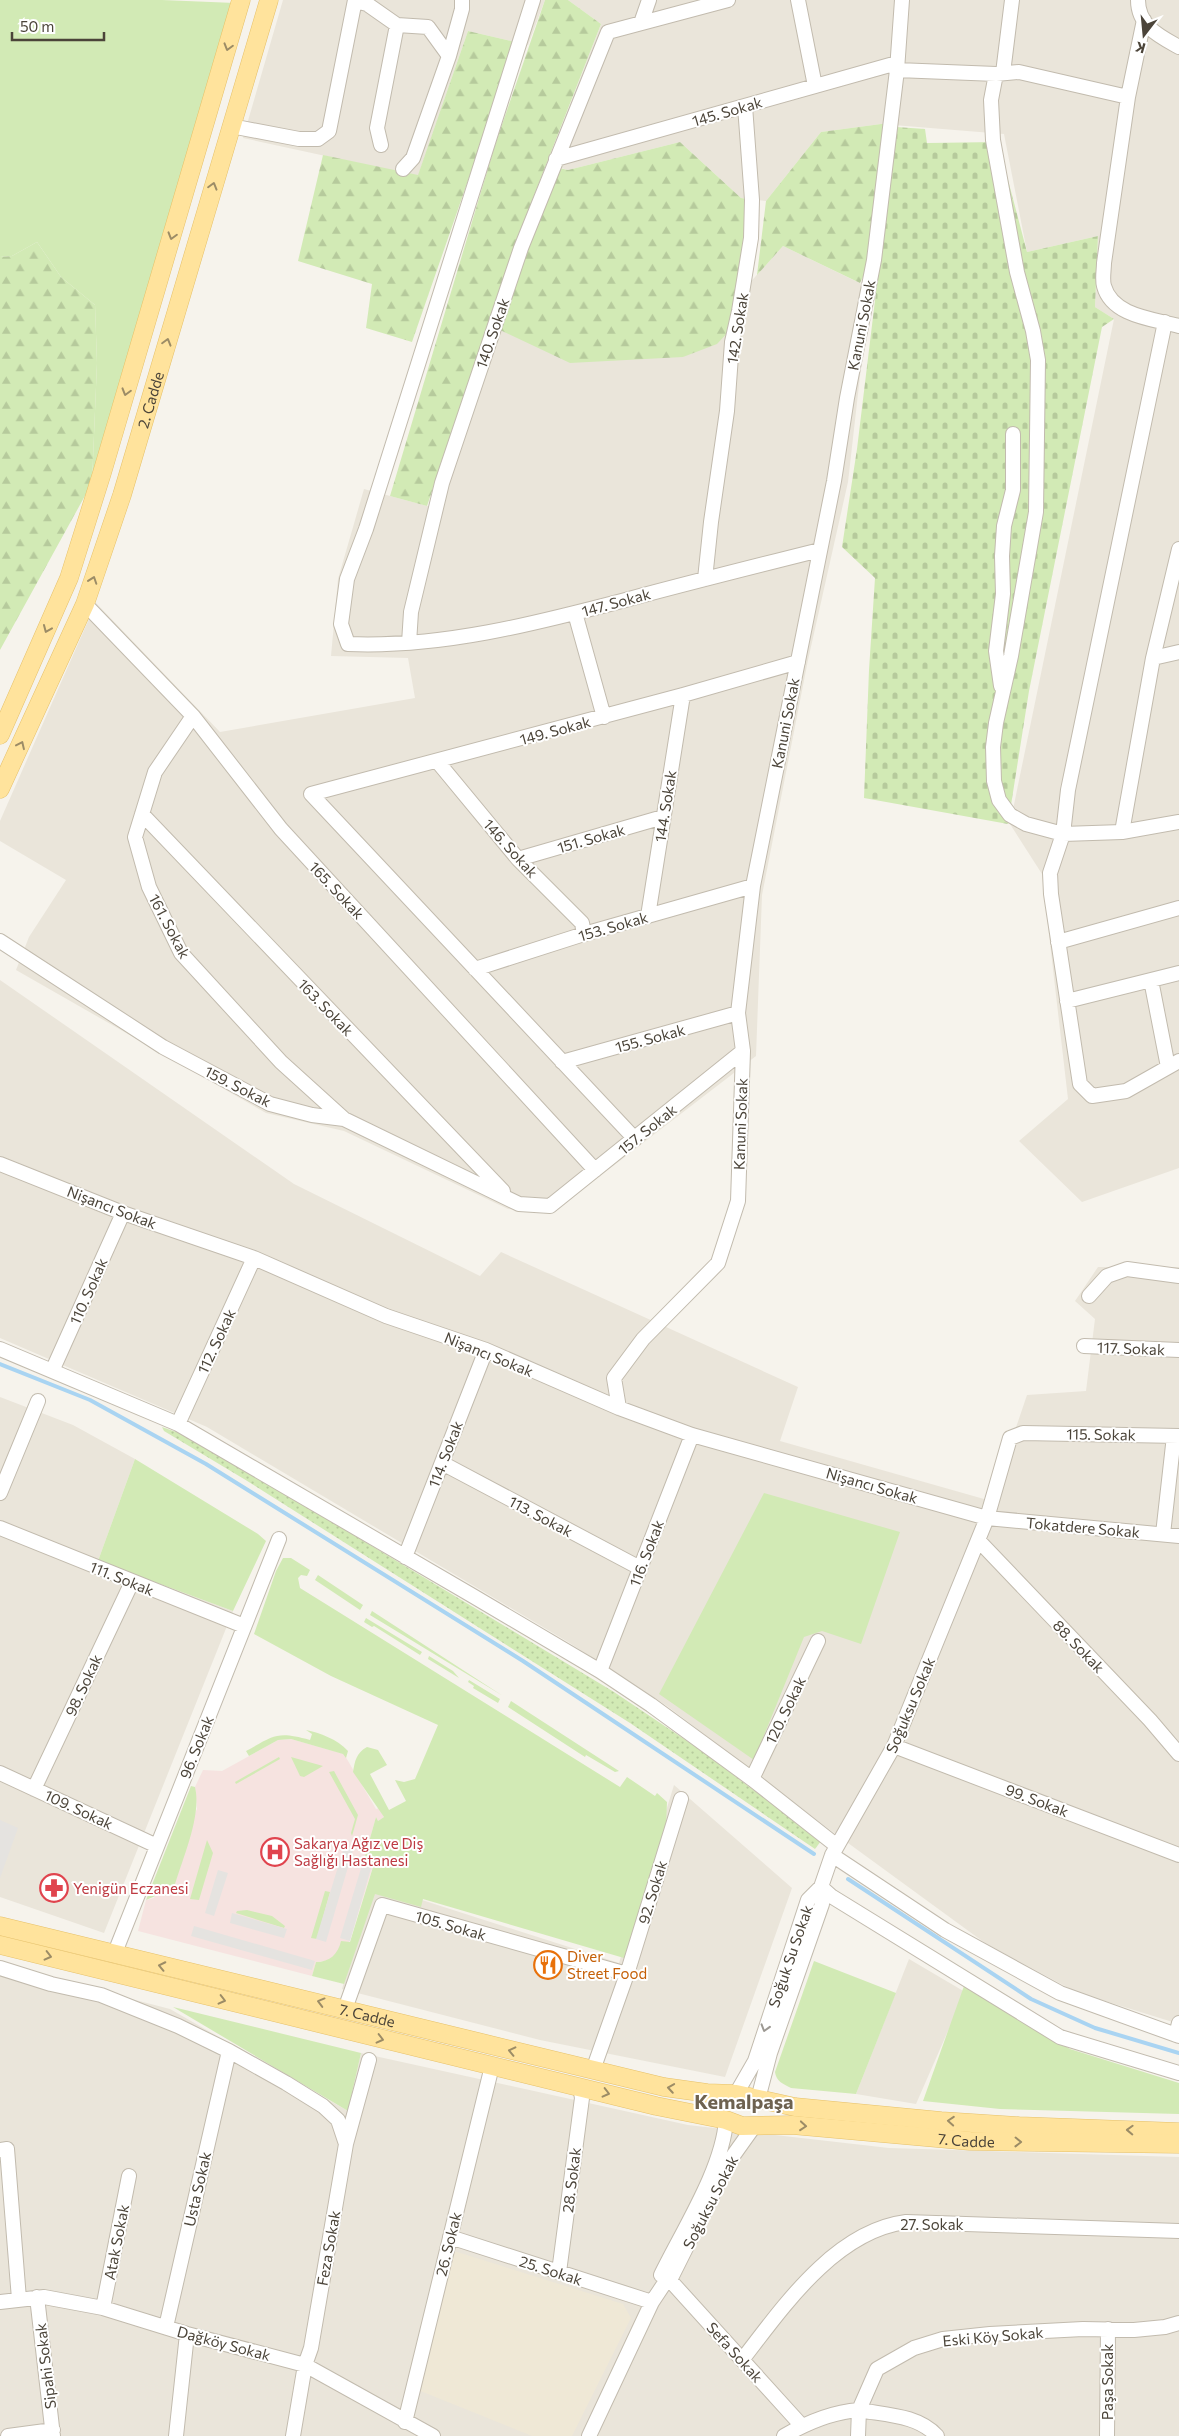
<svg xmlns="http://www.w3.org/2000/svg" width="1179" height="2436" viewBox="0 0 1179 2436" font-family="Commissioner,sans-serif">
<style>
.residential{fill:#eae5da}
.education{fill:#efe8d6}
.medical{fill:#f6e3e0}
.grass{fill:#d2eab5}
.forest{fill:url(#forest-firs)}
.cemetery{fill:url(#cemetery-stones)}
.park{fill:url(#park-dots)}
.parking{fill:#e5e3e0}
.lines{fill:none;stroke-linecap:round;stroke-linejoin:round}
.stream{stroke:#a9d4f2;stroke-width:4}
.minor-casing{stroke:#c2bbae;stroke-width:16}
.major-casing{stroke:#e6c16a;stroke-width:19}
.minor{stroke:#fff;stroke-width:14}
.major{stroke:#ffe39c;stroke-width:18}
.oneway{stroke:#9c8c66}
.oneway2{stroke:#9c9892}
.labels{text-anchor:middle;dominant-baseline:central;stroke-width:4;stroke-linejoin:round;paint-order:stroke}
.street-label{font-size:15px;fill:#4b4439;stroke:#fff}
.health-label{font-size:15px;fill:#be3a42;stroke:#fff;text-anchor:start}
.food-label{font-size:15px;fill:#c56008;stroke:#fff;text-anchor:start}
.district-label{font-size:20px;font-weight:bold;fill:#6e6250;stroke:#fff}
</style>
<defs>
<pattern id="forest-firs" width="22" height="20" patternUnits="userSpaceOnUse" patternTransform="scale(1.25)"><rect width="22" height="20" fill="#d2eab5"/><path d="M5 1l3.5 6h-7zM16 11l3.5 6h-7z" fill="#b6ca9c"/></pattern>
<pattern id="cemetery-stones" width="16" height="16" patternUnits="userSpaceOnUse" patternTransform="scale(1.25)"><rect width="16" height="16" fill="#d2eab5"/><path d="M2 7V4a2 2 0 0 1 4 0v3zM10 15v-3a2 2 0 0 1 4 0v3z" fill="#b6ca9c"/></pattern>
<pattern id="park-dots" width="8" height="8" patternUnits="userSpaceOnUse" patternTransform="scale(1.25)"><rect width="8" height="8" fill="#d2eab5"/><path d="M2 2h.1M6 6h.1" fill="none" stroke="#b6ca9c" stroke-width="1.8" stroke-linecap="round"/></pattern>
</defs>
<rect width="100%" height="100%" fill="#f6f3ec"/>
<path class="residential" d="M 283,0 L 545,0 L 528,45 L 468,31 L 418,176 L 243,138 Z
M 568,0 L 1179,0 L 1179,1168 L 1082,1202 L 1019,1141 L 1068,1099 L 1042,874 L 1010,824 L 1114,319 L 1095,307 L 1098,236 L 1027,252 L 1004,134 L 881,124 L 821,132 L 766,201 L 741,198 L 680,142 L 568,170 L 547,164 L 601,24 Z
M 783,246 L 870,288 L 848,482 L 808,660 L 762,895 L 756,1056 L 552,1213 L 508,1209 L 344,1131 L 266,1113 L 16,970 L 29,937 L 66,880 L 0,841 L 0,821 L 96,603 L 220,732 L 415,698 L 408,658 L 331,656 L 338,579 L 364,489 L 431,507 L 491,325 L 683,357 Z
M 0,980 L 294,1184 L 480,1276 L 501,1252 L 798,1387 L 780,1441 L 991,1501 L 1027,1395 L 1086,1391 L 1095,1319 L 1075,1301 L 1098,1267 L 1179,1267 L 1179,2024 L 1076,1992 L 985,1943 L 822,1824 L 667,1706 L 568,1642 L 207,1427 L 0,1338 Z
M 0,1397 L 73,1425 L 135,1459 L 98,1561 L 233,1611 L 104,1933 L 0,1897 Z
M 674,1785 L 792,1888 L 725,2077 L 540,2040 L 342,1989 L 372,1884 L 619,1963 Z
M 909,1959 L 965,1992 L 916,2104 L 856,2094 Z
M 0,1965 L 170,2009 L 348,2111 L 361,2053 L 688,2125 L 889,2148 L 1179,2157 L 1179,2436 L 0,2436 Z"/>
<path class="education" d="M 454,2251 L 623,2304 L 631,2318 L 572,2436 L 532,2436 L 418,2390 Z"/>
<path class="medical" d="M 291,1739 L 344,1754 L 376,1809 L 379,1808 L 384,1817 L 378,1821 L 376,1817 L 363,1863 L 373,1866 L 349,1943 L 340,1947 L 336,1955 L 326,1961 L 316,1962 L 312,1976 L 138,1931 L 146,1900 L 154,1898 L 197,1809 L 195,1787 L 203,1770 L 222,1771 L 278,1740 Z"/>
<path class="grass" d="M 0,0 L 162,0 L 235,3 L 92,483 L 97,363 L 95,305 L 61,277 L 37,242 L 12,256 L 0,257 Z
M 135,1459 L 258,1534 L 266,1541 L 233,1611 L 98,1561 Z
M 764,1493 L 900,1532 L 861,1644 L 822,1631 L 804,1637 L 754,1760 L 659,1694 Z
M 283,1558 L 291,1558 L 310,1570 L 307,1576 L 301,1575 L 298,1578 L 300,1588 L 620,1787 L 627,1777 L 655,1796 L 657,1793 L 667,1802 L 666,1827 L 624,1958 L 423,1899 L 421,1907 L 375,1894 L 344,1984 L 312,1976 L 316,1962 C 330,1962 338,1954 341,1941 L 350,1942 L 373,1867 L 363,1863 L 376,1817 L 378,1821 L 384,1817 L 353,1772 C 355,1761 356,1753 367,1747 L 378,1750 L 387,1765 L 370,1774 L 389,1810 L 406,1801 L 395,1780 L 404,1782 L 415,1779 L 438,1725 L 331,1676 L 254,1634 L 276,1571 Z
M 318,1575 L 363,1605 L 360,1610 L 315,1580 Z
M 372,1611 L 503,1696 L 370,1615 Z
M 366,1618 L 422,1652 L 420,1655 L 374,1626 L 372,1627 L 364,1622 Z
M 429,1656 L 453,1671 L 459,1678 L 428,1659 Z
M 469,1680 L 500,1699 L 498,1703 L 473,1688 L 474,1686 L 468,1682 Z
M 511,1701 L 619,1771 L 615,1772 L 586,1755 L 585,1757 L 508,1707 Z
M 306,1730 C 320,1733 337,1739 348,1751 L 346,1758 L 343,1754 L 291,1739 L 278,1740 L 249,1756 L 246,1751 C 275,1735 277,1731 310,1740 L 312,1734 Z
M 279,1757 L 280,1759 L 236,1784 L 235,1782 Z
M 291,1757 L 323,1766 L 304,1777 L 300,1776 Z
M 334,1771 L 358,1815 L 352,1836 L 351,1833 L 355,1819 L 329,1772 Z
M 191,1786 L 195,1787 C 202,1816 182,1859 174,1888 L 146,1900 Z
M 207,1840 L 213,1853 L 199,1900 L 190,1899 Z
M 325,1891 L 330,1892 L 317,1939 L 311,1938 Z
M 247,1910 L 272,1916 L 285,1926 L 284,1928 L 236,1913 L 237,1911 Z
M 814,1961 L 896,1993 L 856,2094 L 791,2088 C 783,2084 776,2081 775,2072 Z
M 964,1986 L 1070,2049 L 1179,2083 L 1179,2114 L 1000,2109 L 923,2101 Z
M 173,2007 L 361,2053 L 348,2111 Z"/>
<path class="forest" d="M 545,0 L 568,0 L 601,24 L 519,234 L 427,506 L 390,496 L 495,145 Z
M 468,31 L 516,42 L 412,342 L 366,328 L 372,284 L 298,261 L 323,155 L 418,175 Z
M 881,124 L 886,124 L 873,257 L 860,283 L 783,246 L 757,275 L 766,201 L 821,132 Z
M 680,142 L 741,198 L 754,200 L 732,328 L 717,344 L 683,357 L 570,363 L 498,329 L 549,185 L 559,168 L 568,170 Z
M 37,242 L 61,277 L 95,305 L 97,363 L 92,483 L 0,650 L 0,257 L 12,256 Z"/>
<path class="cemetery" d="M 896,127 L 925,129 L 927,143 L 998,142 L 1027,252 L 1098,236 L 1095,307 L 1114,319 L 1102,327 L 1029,691 L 1008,824 L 864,798 L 869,670 L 875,578 L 842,547 L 857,449 Z"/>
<path class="park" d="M 162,1427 L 179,1433 L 239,1466 L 614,1692 L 699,1749 L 821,1841 L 815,1849 L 630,1723 L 244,1479 L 164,1431 Z"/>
<path class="parking" d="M 0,1820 L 18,1828 L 0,1878 Z
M 344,1847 L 353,1850 L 326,1942 L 316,1939 Z
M 362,1865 L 371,1868 L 350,1941 L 340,1938 Z
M 218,1870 L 228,1873 L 214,1916 L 205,1913 Z
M 232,1913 L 287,1929 L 284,1938 L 230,1923 Z
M 194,1926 L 315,1961 L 312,1970 L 191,1936 Z"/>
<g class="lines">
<path class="stream" d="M 0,1364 L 90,1400 L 206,1464 L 523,1661 L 814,1854
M 848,1879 L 1031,1999 L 1095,2028 L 1179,2053"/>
<defs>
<path id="minor" d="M 533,0 L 366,529 L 347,579 L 341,624 L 348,644 C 443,648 537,623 629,599 C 692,582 756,566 820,550
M 798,0 L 815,86
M 1138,0 C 1138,26 1159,36 1179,47
M 355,1 L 367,4 L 397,25 L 428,27 L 449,56
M 641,23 L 649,0
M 897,70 L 996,74 L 1019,72 L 1128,97 L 1104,263 C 1104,270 1102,279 1104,286 C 1112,316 1153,319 1179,326
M 1003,73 L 1012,0
M 996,74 L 991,100 L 993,140 L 1017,272 L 1033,331 L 1038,360 L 1036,512 L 1011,656 L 996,723 L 993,747 L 994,781 L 999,800 L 1010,815 L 1026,824 L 1063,834 L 1122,832 L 1179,822
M 1128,97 L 1144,20
M 231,126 L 299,139 L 318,139 L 329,131 L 355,0
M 381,145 L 377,128 L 397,25
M 556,159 L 897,63
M 403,169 L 413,158 L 449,56 L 462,9 L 462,0
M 1165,322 L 1068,790 L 1063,834 L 1050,873 L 1051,894 L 1080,1084 L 1092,1096 L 1126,1091 L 1179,1061
M 705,579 L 711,522 L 727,411 L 732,342 L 739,311 L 751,238 L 752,200 L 745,106
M 85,604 L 193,716 L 281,829 L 595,1170
M 575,613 L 604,717
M 409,643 L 411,612 L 442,483 L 521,248 L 608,32 L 728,0
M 1153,658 L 1179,652
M 1001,686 L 996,651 L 1003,594 L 1002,556 L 1004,526 L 1013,490 L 1013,434
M 193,716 L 155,772 L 135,837 L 149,887 L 181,953 L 281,1062 L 344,1119
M 437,761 L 518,859 L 582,923 L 584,934
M 142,814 L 503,1191
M 1122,832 L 1153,658 L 1179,549
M 518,859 L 663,817
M 648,916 L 683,695
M 0,941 L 163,1047 L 270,1104 L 312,1115 L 344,1119 L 519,1204 L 550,1206 L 743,1051
M 1058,942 L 1179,908
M 475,969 L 584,934 L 753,886
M 1151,980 L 1168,1067
M 1067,1001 L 1179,973
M 562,1062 L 738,1013
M 635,1139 L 311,794 L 683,695 L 798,662
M 0,1164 L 123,1213 L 254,1258 L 386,1316 L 486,1350 L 619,1408 L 692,1435 L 987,1518 L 1179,1536
M 1089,1296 L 1107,1276 L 1127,1269 L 1179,1276
M 1084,1346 L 1179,1350
M 0,1349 L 178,1424 L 473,1596 L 600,1671 L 651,1705 L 752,1779 L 837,1846
M 53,1369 L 123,1213
M 619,1408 L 614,1378 L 643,1339 L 718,1263 L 738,1201 L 743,1051 L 738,1013 L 753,886 L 834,481 L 847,398 L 874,260 L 897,70 L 902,0
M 178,1424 L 254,1258
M 442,1463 L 640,1568
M 0,1493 L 38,1401
M 0,1528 L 244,1626
M 1163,1534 L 1174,1436
M 978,1540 L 1150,1720 L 1179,1754
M 405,1557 L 486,1350
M 600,1671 L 692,1435
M 894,1746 L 1179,1855
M 0,1773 L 157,1846
M 752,1779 L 818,1641
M 34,1789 L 132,1582
M 832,1855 L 945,1930 L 1060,1993 L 1179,2036
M 821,1887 L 831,1896 L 1060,2037 L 1179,2073
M 114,1955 L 279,1539
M 0,1968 L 51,1984 L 101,1995 L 178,2026 L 229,2051 L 286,2083 L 323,2106 L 338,2120 L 346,2144
M 345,2009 L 382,1905 L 627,1974
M 1176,2035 L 1179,2023
M 593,2070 L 627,1974 L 681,1799
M 736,2094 L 755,2061 L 808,1900 L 821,1887
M 758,2099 L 770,2053 L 822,1904 L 821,1887 L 832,1855 L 894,1746 L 987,1518 L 1010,1438 L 1023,1433 L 1179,1436
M 726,2120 C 723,2168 683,2230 661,2275 L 668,2278 L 802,2426
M 0,2150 L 7,2149 L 19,2299
M 450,2237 L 652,2302
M 559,2272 L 582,2098 L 580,2087
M 37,2297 L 53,2436
M 0,2302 L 44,2297 L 103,2308 L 187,2334 L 305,2365 L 433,2436
M 103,2308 L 129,2176
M 166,2327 L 229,2051
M 742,2360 C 783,2307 835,2231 906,2222 L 1179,2231
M 405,2422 L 492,2066
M 8,2436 L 53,2430
M 176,2436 L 187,2334
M 293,2436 L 305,2365 L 311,2348 L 346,2144 L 369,2060
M 589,2436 L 652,2302 L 668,2278 L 671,2278 L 730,2160 L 755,2125
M 784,2436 C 808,2422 832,2412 859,2410 L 877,2369 L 914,2348 L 943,2339 L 990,2334 L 1083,2329 L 1134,2330 L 1165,2327 L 1179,2323
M 858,2436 L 859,2410 C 886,2415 918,2415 937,2436
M 1107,2436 L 1108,2329"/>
<g id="major">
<path d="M 0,735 L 69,578 L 102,473 L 241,0"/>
<path id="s1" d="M 0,789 L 85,604 L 122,495 L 269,0"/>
<path id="s2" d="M 0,1926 L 664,2087 L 707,2093 L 736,2094 L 795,2107 L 941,2121 L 1019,2126 L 1179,2132"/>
<path id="s3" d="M 0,1945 L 656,2106 L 726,2120 L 742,2126 L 792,2125 L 970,2141 L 1179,2144"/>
</g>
</defs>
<use href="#minor" class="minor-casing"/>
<use href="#major" class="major-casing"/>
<use href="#minor" class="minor"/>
<use href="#major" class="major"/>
</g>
<defs><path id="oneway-chevron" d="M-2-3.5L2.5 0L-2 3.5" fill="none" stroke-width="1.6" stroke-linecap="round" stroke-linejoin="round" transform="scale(1.25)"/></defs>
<g class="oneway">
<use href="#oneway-chevron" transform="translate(228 47) rotate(106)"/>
<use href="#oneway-chevron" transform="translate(213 186) rotate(-74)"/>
<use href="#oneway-chevron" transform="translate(172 236) rotate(106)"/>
<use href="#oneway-chevron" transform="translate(167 342) rotate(-74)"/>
<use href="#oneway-chevron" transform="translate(126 392) rotate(106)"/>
<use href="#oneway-chevron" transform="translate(93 580) rotate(-71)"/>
<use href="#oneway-chevron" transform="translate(47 629) rotate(113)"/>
<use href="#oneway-chevron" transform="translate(21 745) rotate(-65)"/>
<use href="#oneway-chevron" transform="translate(48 1956) rotate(14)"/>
<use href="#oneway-chevron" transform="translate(162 1966) rotate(-168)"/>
<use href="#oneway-chevron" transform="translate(222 2000) rotate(14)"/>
<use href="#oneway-chevron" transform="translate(321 2002) rotate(-165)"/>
<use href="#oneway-chevron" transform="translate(380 2039) rotate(14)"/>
<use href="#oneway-chevron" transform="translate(512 2051) rotate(-167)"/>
<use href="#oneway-chevron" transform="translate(671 2088) rotate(-171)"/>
<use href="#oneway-chevron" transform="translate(606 2093) rotate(14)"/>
<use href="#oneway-chevron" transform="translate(951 2121) rotate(-176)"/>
<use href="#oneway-chevron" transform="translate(803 2126) rotate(5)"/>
<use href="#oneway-chevron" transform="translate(1130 2130) rotate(-178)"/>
<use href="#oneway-chevron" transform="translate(1018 2142) rotate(1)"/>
</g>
<use class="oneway2" href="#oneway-chevron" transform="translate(765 2028) rotate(107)"/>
<defs>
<symbol id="hospital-ring" viewBox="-11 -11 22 22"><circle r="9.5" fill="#fff" stroke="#e0444e" stroke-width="1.5"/><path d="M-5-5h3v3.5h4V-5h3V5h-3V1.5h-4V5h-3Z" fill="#e0444e"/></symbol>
<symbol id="pharmacy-ring" viewBox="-11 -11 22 22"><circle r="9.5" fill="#fff" stroke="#e0444e" stroke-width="1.5"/><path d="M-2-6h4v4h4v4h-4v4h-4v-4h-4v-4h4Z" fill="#e0444e"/></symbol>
<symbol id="restaurant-ring" viewBox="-11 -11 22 22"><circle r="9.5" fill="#fff" stroke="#e8710a" stroke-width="1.5"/><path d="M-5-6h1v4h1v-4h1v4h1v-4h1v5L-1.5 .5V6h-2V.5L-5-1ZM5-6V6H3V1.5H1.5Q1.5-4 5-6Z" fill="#e8710a"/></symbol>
</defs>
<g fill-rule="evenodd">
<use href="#hospital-ring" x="259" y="1836" width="32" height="32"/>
<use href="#pharmacy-ring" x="38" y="1872" width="32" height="32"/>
<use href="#restaurant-ring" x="532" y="1949" width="32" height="32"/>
</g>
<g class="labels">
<g class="street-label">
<text transform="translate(727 111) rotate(-16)">145. Sokak</text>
<text transform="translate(861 325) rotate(-79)">Kanuni Sokak</text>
<text transform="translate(737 328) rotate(-81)">142. Sokak</text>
<text transform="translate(492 333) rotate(-71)">140. Sokak</text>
<text stroke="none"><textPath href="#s1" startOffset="418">2. Cadde</textPath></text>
<text transform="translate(616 602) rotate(-15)">147. Sokak</text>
<text transform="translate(785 723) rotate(-79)">Kanuni Sokak</text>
<text transform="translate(555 730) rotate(-15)">149. Sokak</text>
<text transform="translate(665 806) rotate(-81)">144. Sokak</text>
<text transform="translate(591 838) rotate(-16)">151. Sokak</text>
<text transform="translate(511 848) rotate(48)">146. Sokak</text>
<text transform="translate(337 890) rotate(47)">165. Sokak</text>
<text transform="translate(170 926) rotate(62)">161. Sokak</text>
<text transform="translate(613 926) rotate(-16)">153. Sokak</text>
<text transform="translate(326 1007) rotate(46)">163. Sokak</text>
<text transform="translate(650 1038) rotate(-15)">155. Sokak</text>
<text transform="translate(238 1086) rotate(27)">159. Sokak</text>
<text transform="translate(740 1124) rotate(-88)">Kanuni Sokak</text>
<text transform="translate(647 1129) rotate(-39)">157. Sokak</text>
<text transform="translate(112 1207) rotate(21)">Nişancı Sokak</text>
<text transform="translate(88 1291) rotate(-66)">110. Sokak</text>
<text transform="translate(216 1341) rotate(-65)">112. Sokak</text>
<text transform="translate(1131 1348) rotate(2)">117. Sokak</text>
<text transform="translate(489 1354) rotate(22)">Nişancı Sokak</text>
<text transform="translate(1101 1434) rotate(1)">115. Sokak</text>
<text transform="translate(445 1454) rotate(-69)">114. Sokak</text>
<text transform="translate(872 1485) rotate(16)">Nişancı Sokak</text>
<text transform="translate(541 1516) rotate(28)">113. Sokak</text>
<text transform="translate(1083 1527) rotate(5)">Tokatdere Sokak</text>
<text transform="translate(646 1553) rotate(-69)">116. Sokak</text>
<text transform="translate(122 1578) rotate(22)">111. Sokak</text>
<text transform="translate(1079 1646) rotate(46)">88. Sokak</text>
<text transform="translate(83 1685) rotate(-65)">98. Sokak</text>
<text transform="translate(910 1705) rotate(-67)">Soğuksu Sokak</text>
<text transform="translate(785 1710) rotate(-64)">120. Sokak</text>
<text transform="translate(196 1747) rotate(-68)">96. Sokak</text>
<text transform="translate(1037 1800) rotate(21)">99. Sokak</text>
<text transform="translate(79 1809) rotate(25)">109. Sokak</text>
<text transform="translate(652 1892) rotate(-73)">92. Sokak</text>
<text transform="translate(451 1925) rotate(16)">105. Sokak</text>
<text transform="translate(790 1956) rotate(-71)">Soğuk Su Sokak</text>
<text stroke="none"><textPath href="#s2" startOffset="378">7. Cadde</textPath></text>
<text stroke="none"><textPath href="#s3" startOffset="989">7. Cadde</textPath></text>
<text transform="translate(571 2180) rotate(-83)">28. Sokak</text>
<text transform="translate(197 2189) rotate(-77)">Usta Sokak</text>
<text transform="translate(710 2202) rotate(-63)">Soğuksu Sokak</text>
<text x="932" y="2224">27. Sokak</text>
<text transform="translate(116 2242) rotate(-79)">Atak Sokak</text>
<text transform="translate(448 2244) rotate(-76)">26. Sokak</text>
<text transform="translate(328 2248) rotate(-80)">Feza Sokak</text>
<text transform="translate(551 2270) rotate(18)">25. Sokak</text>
<text transform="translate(993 2336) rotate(-5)">Eski Köy Sokak</text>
<text transform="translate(224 2343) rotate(15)">Dağköy Sokak</text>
<text transform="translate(735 2352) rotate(48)">Sefa Sokak</text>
<text transform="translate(45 2366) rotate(-97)">Sipahi Sokak</text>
<text transform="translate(1107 2382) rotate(-90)">Paşa Sokak</text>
</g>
<g class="health-label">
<text x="294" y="1843">Sakarya Ağız ve Diş<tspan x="294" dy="17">Sağlığı Hastanesi</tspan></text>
<text x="73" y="1888">Yenigün Eczanesi</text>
</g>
<g class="food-label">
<text x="567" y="1956">Diver<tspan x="567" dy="17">Street Food</tspan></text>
</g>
<g class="district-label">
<text x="744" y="2101">Kemalpaşa</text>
</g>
</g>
<g transform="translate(1144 35) rotate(196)" stroke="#ffffff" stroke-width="4" paint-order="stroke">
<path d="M0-4L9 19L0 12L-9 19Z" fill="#4b4439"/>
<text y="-8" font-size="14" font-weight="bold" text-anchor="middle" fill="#4b4439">K</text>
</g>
<path d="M12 32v8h92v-8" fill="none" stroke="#4b4439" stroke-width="2.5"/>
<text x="20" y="32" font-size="15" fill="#4b4439" stroke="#ffffff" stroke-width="4" paint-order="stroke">50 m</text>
</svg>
